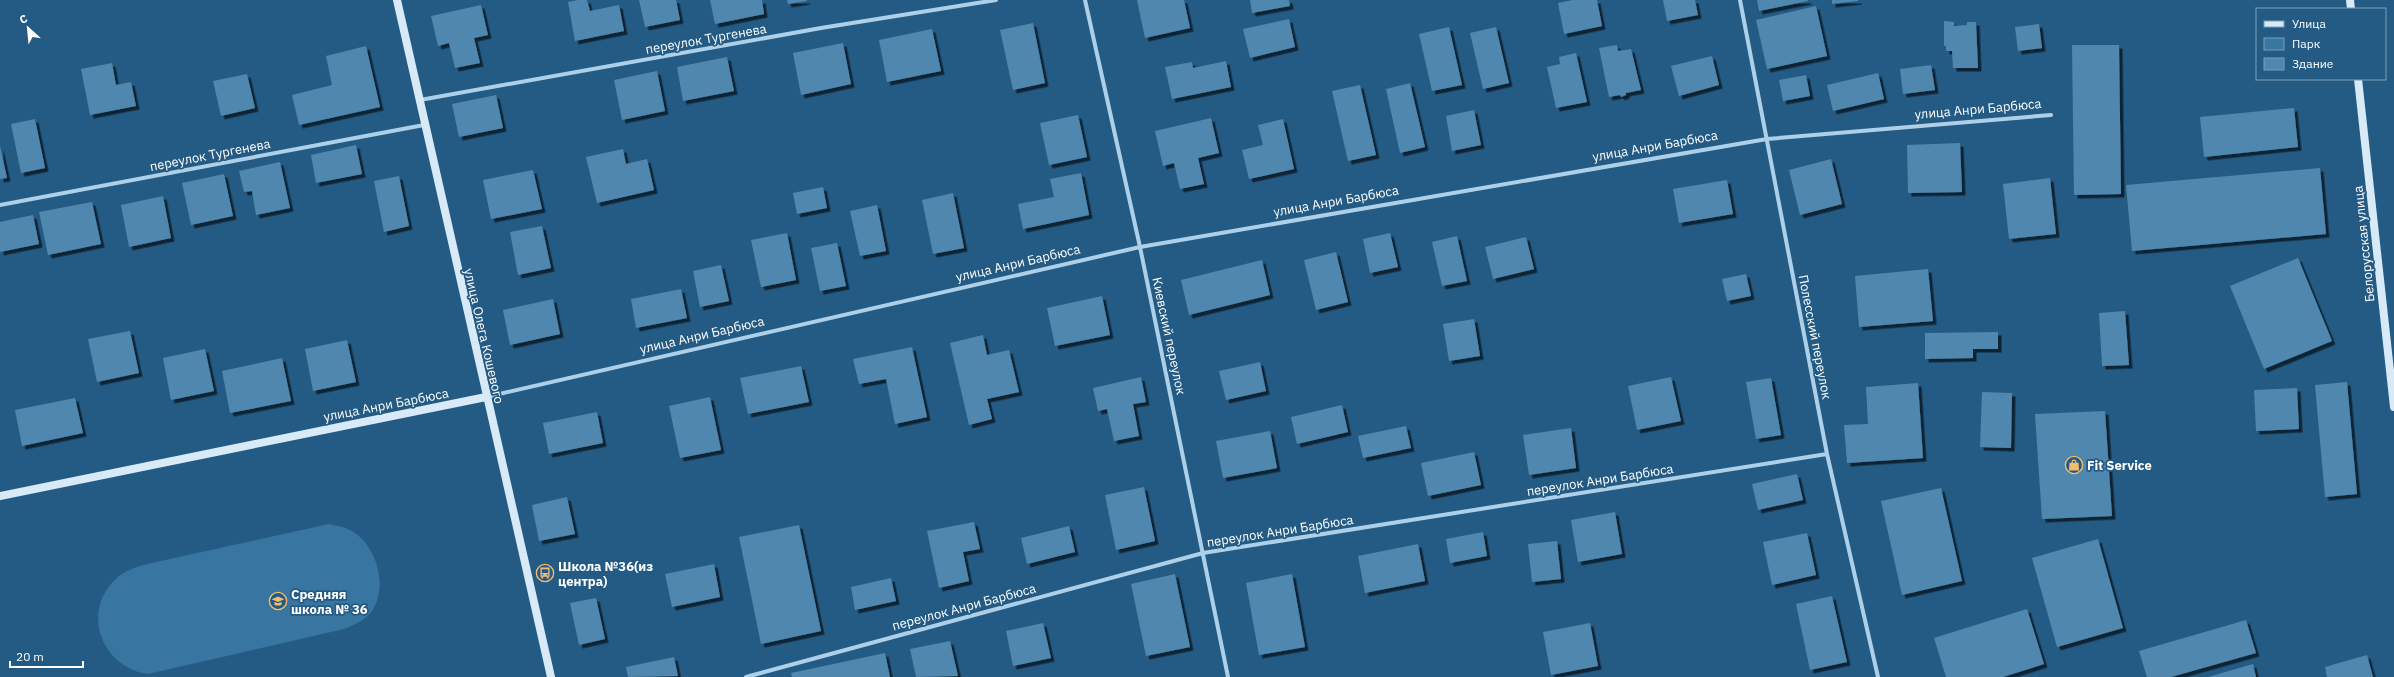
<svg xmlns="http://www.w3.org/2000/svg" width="2394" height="677" viewBox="0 0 2394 677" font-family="'IBM Plex Sans',sans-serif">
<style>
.green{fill:#3875a1}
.building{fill:#5087ae;filter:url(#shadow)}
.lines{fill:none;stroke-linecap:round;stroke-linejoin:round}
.street{stroke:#add0e8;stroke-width:4}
.secondary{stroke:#d8e9f7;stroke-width:8}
.labels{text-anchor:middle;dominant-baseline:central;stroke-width:3.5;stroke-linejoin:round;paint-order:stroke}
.street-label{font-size:13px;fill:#fff;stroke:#245b84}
.poi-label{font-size:13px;font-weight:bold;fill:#fff;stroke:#245b84;text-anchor:start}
</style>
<defs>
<filter id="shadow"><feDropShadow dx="3.5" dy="3.5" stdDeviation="0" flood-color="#0009"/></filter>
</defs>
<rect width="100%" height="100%" fill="#245b84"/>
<path class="green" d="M 329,524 C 336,526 343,526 350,530 C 376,543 389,586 372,611 C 366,620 354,625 344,629 L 148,674 C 100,667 80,609 118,577 C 125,571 134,568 143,565 Z"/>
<path class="building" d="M 578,0 L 587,0 L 590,11 L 619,5 L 624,31 L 575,41 L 568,2 Z
M 639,0 L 676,0 L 680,20 L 645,27 Z
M 710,0 L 762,0 L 764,14 L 715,24 Z
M 787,0 L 806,0 L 807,1 L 788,4 Z
M 1137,0 L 1184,0 L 1190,28 L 1145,38 Z
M 1250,0 L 1289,0 L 1290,6 L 1252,13 Z
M 1573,0 L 1597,0 L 1602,26 L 1564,34 L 1558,3 Z
M 1663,0 L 1695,0 L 1698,15 L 1667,21 Z
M 1757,0 L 1808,0 L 1808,1 L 1759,11 Z
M 1832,0 L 1858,0 L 1858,1 L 1832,4 Z
M 481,5 L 488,35 L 474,38 L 480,63 L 455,68 L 449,43 L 438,46 L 431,16 Z
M 1816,6 L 1827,56 L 1767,69 L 1756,20 Z
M 1289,19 L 1295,47 L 1250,58 L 1243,29 Z
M 1944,21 L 1954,22 L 1954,26 L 1967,25 L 1967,22 L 1976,22 L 1978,68 L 1953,68 L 1952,51 L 1946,51 L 1946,46 L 1944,46 Z
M 1033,23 L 1045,83 L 1013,90 L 1000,30 Z
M 2039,24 L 2042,48 L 2018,51 L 2015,27 Z
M 1449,27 L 1462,85 L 1432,91 L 1419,34 Z
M 1496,27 L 1509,83 L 1483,89 L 1470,33 Z
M 932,29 L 941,71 L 887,82 L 879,40 Z
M 843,43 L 851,84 L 801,95 L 793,53 Z
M 1617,45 L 1618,51 L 1631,49 L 1641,90 L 1626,93 L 1626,95 L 1621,97 L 1620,95 L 1609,97 L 1599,48 Z
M 2072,45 L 2119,45 L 2121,194 L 2074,195 Z
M 366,46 L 380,107 L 299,125 L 292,95 L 332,85 L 326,56 Z
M 1576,53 L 1587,102 L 1556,108 L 1547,67 L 1560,64 L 1559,57 Z
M 1712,56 L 1719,85 L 1679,96 L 1671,66 Z
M 727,57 L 734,91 L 683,101 L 677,67 Z
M 1226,61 L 1231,87 L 1172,99 L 1165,67 L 1192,62 L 1193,68 Z
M 112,63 L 116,85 L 131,82 L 136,106 L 90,115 L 81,69 Z
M 1931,65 L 1935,90 L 1903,94 L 1900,69 Z
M 657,71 L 665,111 L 622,120 L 614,80 Z
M 1878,73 L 1884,99 L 1833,111 L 1827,85 Z
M 247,74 L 255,108 L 221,116 L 213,81 Z
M 1806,75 L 1810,96 L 1783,101 L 1779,80 Z
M 1410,83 L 1425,147 L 1400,153 L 1386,89 Z
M 1360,85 L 1376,155 L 1348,161 L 1332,91 Z
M 496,95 L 503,128 L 459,137 L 452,104 Z
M 2294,108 L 2298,147 L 2204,157 L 2200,117 Z
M 1474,110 L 1481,145 L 1452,151 L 1446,116 Z
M 1078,115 L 1087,157 L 1049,165 L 1040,123 Z
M 1211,118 L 1219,153 L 1198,158 L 1204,184 L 1180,189 L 1174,163 L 1163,166 L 1155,131 Z
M 35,119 L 45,168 L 21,173 L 11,124 Z
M 1283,119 L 1294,169 L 1249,179 L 1242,150 L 1263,145 L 1258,125 Z
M 1960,143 L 1962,192 L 1908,193 L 1907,145 Z
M 356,145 L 362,174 L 316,183 L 311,155 Z
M 0,146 L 7,178 L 0,179 Z
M 623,149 L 626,164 L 647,159 L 654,190 L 597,203 L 586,157 Z
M 1831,159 L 1842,204 L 1800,215 L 1789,170 Z
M 280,162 L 290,208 L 256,215 L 252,191 L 244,192 L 239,171 Z
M 2320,168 L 2326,234 L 2132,251 L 2126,185 Z
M 533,170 L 542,209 L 491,219 L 483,180 Z
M 1081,173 L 1089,215 L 1023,229 L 1018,204 L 1054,197 L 1050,179 Z
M 224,174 L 233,216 L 191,225 L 182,183 Z
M 399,176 L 409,226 L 384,232 L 374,181 Z
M 2050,178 L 2056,234 L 2009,239 L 2003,184 Z
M 1727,180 L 1733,214 L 1679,223 L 1673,189 Z
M 823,187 L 827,208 L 797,214 L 793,193 Z
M 953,193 L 964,248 L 933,254 L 922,200 Z
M 163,196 L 171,238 L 129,247 L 121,205 Z
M 92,202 L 101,244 L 48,255 L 39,212 Z
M 877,205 L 886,251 L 860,256 L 850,211 Z
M 33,215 L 39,244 L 0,252 L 0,222 Z
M 542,226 L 551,268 L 518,275 L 510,232 Z
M 787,233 L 796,280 L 761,287 L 751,240 Z
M 1390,233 L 1398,267 L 1370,273 L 1363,239 Z
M 1457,236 L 1467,281 L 1442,286 L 1432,242 Z
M 1526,237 L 1534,269 L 1493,279 L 1485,247 Z
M 837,243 L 846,286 L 820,291 L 811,248 Z
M 1336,252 L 1348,302 L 1316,310 L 1304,260 Z
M 2298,258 L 2332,341 L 2264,369 L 2230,286 Z
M 1262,260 L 1270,295 L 1189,315 L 1181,280 Z
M 721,265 L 729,301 L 700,307 L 693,271 Z
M 1928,269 L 1933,321 L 1859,327 L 1855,276 Z
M 1746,274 L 1751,296 L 1727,301 L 1722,279 Z
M 681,289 L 687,318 L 636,328 L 631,299 Z
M 1102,296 L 1110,335 L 1055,346 L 1047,308 Z
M 553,299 L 560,334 L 510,345 L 503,310 Z
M 2125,311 L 2129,365 L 2102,366 L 2099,313 Z
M 1474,319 L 1480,356 L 1449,361 L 1443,324 Z
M 130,331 L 139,373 L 97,382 L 88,339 Z
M 1998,332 L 1998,349 L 1973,349 L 1973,358 L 1925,359 L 1925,333 Z
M 983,335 L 987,355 L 1009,350 L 1019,392 L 987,399 L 992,419 L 969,425 L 950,343 Z
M 347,340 L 356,382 L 313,391 L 305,349 Z
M 912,347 L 927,417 L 895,424 L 886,379 L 859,384 L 853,359 Z
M 205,349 L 214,391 L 171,400 L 163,358 Z
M 282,358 L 291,401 L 230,413 L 222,371 Z
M 1260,362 L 1266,391 L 1226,400 L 1219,371 Z
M 801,366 L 809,402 L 748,414 L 740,378 Z
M 1141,377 L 1146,402 L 1133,404 L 1139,436 L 1114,441 L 1107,409 L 1098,411 L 1093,388 Z
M 1671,377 L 1681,421 L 1637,430 L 1628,386 Z
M 1771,378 L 1781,435 L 1756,439 L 1746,382 Z
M 2347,382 L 2357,494 L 2325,497 L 2315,385 Z
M 1918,383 L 1923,458 L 1847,463 L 1844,425 L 1868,424 L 1866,387 Z
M 2297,388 L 2299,429 L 2256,431 L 2254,390 Z
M 1982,392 L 2012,393 L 2011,448 L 1980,447 Z
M 710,397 L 721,450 L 680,458 L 669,406 Z
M 75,398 L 83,433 L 22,446 L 15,410 Z
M 1342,405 L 1348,432 L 1297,444 L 1291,417 Z
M 2105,411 L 2112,516 L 2042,519 L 2035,414 Z
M 597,412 L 603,443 L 549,454 L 543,423 Z
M 1406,426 L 1411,448 L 1363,458 L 1358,436 Z
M 1571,428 L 1576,468 L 1529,475 L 1523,435 Z
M 1270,431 L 1277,468 L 1223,478 L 1216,441 Z
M 1474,452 L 1481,485 L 1428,496 L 1421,463 Z
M 1797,474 L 1803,500 L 1758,510 L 1752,484 Z
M 1144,487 L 1155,541 L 1116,550 L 1105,495 Z
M 1941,488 L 1962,581 L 1902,595 L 1881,501 Z
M 567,497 L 575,534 L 539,541 L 532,505 Z
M 1615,512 L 1622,554 L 1578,562 L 1571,520 Z
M 974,522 L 980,549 L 963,552 L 969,581 L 939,588 L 927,531 Z
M 799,525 L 821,631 L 761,644 L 739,537 Z
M 1069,526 L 1075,552 L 1027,564 L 1021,538 Z
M 1483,532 L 1487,556 L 1450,563 L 1446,539 Z
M 1807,533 L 1816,575 L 1772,585 L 1763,542 Z
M 2098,539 L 2123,628 L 2057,647 L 2032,558 Z
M 1557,541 L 1561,579 L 1532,582 L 1528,544 Z
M 1418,544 L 1425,581 L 1365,593 L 1358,556 Z
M 714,564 L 720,597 L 672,607 L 665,574 Z
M 1175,574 L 1190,647 L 1146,656 L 1131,584 Z
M 1292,574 L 1305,647 L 1259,655 L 1246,583 Z
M 891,578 L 896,601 L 855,610 L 851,587 Z
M 1832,596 L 1847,662 L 1810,670 L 1796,604 Z
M 596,598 L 605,639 L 579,645 L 570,603 Z
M 2027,609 L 2044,664 L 2003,677 L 1946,677 L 1934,638 Z
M 2246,620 L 2256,653 L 2171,677 L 2147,677 L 2139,651 Z
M 1043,623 L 1051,658 L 1013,666 L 1006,631 Z
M 1590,623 L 1598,666 L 1551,675 L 1543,632 Z
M 950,641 L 958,676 L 916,677 L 910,649 Z
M 885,653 L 890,677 L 792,677 L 791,673 Z
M 2367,655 L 2373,677 L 2327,677 L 2325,667 Z
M 674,657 L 678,676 L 628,677 L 626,667 Z
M 2253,664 L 2256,677 L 2208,677 Z"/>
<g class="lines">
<path class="street" d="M 1085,0 L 1140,247 L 1228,677
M 1740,0 L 1827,454 L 1878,677
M 420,100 L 821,28 L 996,0
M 0,205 L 424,125
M 486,397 L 1140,247 L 1767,139 L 2051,115
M 746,677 L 1203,553 L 1827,454"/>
<path class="secondary" d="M 397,0 L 551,677
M 2350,0 L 2351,9
M 2358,79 L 2394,407
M 0,496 L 486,397"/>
</g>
<defs>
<symbol id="shop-ring" viewBox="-11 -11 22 22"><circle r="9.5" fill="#245b84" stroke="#f2bc71" stroke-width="1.5"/><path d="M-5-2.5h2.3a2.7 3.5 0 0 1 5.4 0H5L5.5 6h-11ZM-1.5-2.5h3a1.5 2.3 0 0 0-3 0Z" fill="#f2bc71"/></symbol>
<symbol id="bus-ring" viewBox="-11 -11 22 22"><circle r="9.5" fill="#245b84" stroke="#f2bc71" stroke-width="1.5"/><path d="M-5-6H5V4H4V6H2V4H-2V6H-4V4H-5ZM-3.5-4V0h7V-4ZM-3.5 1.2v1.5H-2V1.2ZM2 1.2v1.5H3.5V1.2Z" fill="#f2bc71"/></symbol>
<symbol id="school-ring" viewBox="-11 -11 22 22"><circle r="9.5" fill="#245b84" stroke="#f2bc71" stroke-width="1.5"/><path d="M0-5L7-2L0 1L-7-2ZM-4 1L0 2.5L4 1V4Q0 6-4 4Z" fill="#f2bc71"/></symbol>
</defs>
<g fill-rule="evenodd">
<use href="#shop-ring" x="2064" y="455" width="20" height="20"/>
<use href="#bus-ring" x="535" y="563" width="20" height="20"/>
<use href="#school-ring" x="268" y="591" width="20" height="20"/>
</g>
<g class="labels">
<g class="street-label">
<text transform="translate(706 39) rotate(-10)">переулок Тургенева</text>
<text transform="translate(1978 109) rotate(-5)">улица Анри Барбюса</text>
<text transform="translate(1655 146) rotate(-10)">улица Анри Барбюса</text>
<text transform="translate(210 155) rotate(-11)">переулок Тургенева</text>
<text transform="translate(1336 201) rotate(-10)">улица Анри Барбюса</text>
<text transform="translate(2364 244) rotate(-96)">Белорусская улица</text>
<text transform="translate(1018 263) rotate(-13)">улица Анри Барбюса</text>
<text transform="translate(702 335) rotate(-13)">улица Анри Барбюса</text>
<text transform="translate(484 336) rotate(77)">улица Олега Кошевого</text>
<text transform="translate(1169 336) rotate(78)">Киевский переулок</text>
<text transform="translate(1815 337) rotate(79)">Полесский переулок</text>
<text transform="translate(386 405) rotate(-11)">улица Анри Барбюса</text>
<text transform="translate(1600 480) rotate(-9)">переулок Анри Барбюса</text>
<text transform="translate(1280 531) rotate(-9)">переулок Анри Барбюса</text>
<text transform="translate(964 607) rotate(-15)">переулок Анри Барбюса</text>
</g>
<g class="poi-label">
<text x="2087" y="465">Fit Service</text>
<text x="558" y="566">Школа №36(из<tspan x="558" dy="15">центра)</tspan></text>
<text x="291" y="594">Средняя<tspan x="291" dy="15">школа № 36</tspan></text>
</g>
</g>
<rect x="2256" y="8" width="130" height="72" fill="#245b84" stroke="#7c9db5"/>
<rect x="2264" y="21" width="20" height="6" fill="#d8e9f7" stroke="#7c9db5"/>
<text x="2292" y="28" font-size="12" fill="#ffffff">Улица</text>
<rect x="2264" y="38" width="20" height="12" fill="#3875a1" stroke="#7c9db5"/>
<text x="2292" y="48" font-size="12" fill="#ffffff">Парк</text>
<rect x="2264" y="58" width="20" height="12" fill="#5087ae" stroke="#7c9db5"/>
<text x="2292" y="68" font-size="12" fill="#ffffff">Здание</text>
<g transform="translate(28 28) rotate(333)" stroke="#245b84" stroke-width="3" paint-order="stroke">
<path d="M0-3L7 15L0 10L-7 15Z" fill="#ffffff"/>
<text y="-6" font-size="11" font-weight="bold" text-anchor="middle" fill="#ffffff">С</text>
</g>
<path d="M10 661v6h73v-6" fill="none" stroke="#ffffff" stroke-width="2"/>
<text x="16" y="661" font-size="12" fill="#ffffff" stroke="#245b84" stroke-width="3" paint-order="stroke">20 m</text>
</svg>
